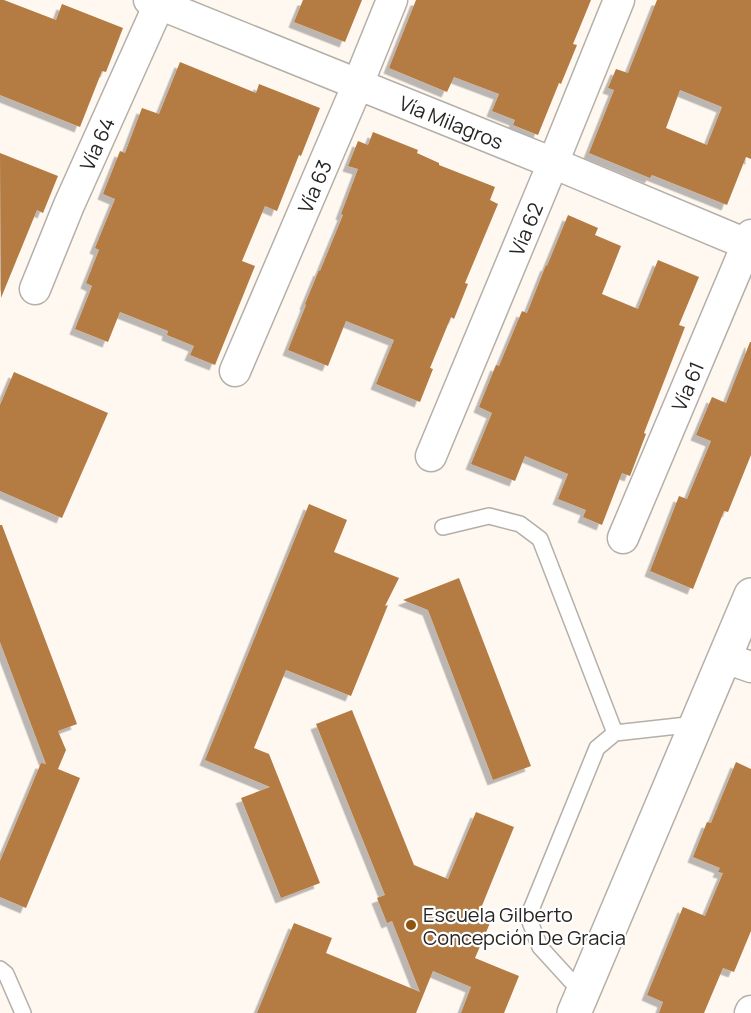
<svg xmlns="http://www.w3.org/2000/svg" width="751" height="1013" viewBox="0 0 751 1013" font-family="Manrope,sans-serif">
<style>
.building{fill:#b47b42;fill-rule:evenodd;filter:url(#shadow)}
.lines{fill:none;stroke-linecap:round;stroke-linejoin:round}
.service-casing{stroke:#b5afa9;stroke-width:18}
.minor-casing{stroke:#b5afa9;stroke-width:33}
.tertiary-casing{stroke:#b5afa9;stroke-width:36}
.service{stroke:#fff;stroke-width:15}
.minor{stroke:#fff;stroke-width:30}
.tertiary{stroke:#fff;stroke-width:33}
.poi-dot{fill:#8e550e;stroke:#fff;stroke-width:2}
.labels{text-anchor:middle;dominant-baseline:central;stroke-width:4.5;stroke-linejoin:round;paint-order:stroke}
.street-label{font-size:20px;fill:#282623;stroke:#fff}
.poi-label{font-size:20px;fill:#282623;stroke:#fff;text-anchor:start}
</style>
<defs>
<filter id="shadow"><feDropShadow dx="-5.5" dy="5.5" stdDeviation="0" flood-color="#0004"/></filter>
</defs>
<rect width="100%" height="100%" fill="#fff8f1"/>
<path class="building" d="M 0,0 L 4,0 L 56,20 L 62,4 L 123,28 L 106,72 L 102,71 L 80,127 L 0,95 Z
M 303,0 L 362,0 L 345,42 L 294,22 Z
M 416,0 L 591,0 L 573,44 L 577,45 L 561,84 L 559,83 L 538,135 L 513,125 L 515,120 L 492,111 L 499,94 L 454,77 L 447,92 L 389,68 Z
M 657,0 L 751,0 L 751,159 L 746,157 L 727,205 L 652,175 L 650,178 L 589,153 L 614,90 L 608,88 L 616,69 L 628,73 ZM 680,90 L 722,107 L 707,145 L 666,128 Z
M 180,62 L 256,93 L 259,84 L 320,108 L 301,156 L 299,155 L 277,211 L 265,206 L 242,261 L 255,266 L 215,365 L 190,355 L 194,346 L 167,335 L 168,331 L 120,312 L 108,342 L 75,329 L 92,286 L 86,283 L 99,250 L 95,248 L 115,199 L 103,194 L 120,151 L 125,153 L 142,108 L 159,114 Z
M 373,132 L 418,150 L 417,153 L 439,163 L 439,165 L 495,187 L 490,200 L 498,204 L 465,283 L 468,284 L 454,319 L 451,317 L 430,368 L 433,369 L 420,402 L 376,384 L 394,340 L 346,321 L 328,366 L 288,350 L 306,305 L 305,304 L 319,270 L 320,271 L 343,215 L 341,214 L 358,169 L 348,166 L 358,141 L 368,145 Z
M 0,153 L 58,176 L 43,213 L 37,210 L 1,298 Z
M 568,215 L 598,228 L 595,235 L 621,246 L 602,294 L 638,309 L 658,260 L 699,277 L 679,325 L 685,327 L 644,433 L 646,434 L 630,476 L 622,473 L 602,525 L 583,517 L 586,510 L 558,499 L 568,474 L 525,456 L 515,481 L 471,464 L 492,413 L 479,407 L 496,365 L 499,366 L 522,311 L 527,313 L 546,265 L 547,266 Z
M 750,342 L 751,342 L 751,455 L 728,512 L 724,511 L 693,589 L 650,571 L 679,496 L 687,499 L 711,441 L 696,435 L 712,397 L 726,403 Z
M 14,372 L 108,413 L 62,518 L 0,491 L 0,405 Z
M 309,504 L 347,520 L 334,552 L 399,578 L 385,606 L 388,605 L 351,696 L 286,670 L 254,748 L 269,754 L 320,883 L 281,898 L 241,798 L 270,787 L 205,760 Z
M 0,525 L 2,525 L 77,724 L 58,731 L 66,750 L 58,769 L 80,778 L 26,908 L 0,897 L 0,861 L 41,763 L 46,764 L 0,642 Z
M 459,578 L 531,766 L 493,780 L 428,610 L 403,600 Z
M 352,710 L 414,865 L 448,879 L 476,812 L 514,827 L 477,918 L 490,923 L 475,958 L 519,976 L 504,1013 L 461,1013 L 471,987 L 433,971 L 416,1013 L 257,1013 L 294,923 L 332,938 L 326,953 L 420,992 L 392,921 L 387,923 L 377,898 L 385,895 L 316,724 Z
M 736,762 L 751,769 L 751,931 L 734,972 L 723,968 L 704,1013 L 659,1013 L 663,1002 L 647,995 L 683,907 L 705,916 L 723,873 L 718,872 L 720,868 L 693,857 L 707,822 L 711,823 Z"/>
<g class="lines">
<defs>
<path id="service" d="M 443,527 L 489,516 L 520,524 L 540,539 L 615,733
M 0,969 L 6,974 L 23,1013
M 582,993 L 540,947 L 528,917 L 597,748 L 615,733 L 696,724"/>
<g id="minor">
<path id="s1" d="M 149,0 L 553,163 L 751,246"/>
<path id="s2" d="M 35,289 L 69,205 L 161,0"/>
<path id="s3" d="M 235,371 L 358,84 L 392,0"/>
<path id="s4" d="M 431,456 L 553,163 L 619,0"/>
<path id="s5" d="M 623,538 L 751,235"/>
<path d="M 725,658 L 751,667"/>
<path d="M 750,1013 L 751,1011"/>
</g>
<path id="tertiary" d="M 574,1013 L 751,595"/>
</defs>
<use href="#service" class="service-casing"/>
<use href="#minor" class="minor-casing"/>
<use href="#tertiary" class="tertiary-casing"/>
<use href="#service" class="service"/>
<use href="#minor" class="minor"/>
<use href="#tertiary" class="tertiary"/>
</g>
<circle class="poi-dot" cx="411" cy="925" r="6"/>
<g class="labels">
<g class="street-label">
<text stroke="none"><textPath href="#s1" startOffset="326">Vía Milagros</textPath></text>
<text stroke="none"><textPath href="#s2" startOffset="158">Vía 64</textPath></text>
<text stroke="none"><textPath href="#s3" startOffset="201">Vía 63</textPath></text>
<text stroke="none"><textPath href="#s4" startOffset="246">Vía 62</textPath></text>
<text stroke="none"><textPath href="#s5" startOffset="165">Vía 61</textPath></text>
</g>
<g class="poi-label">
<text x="423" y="914">Escuela Gilberto<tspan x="423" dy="23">Concepción De Gracia</tspan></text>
</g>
</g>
</svg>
